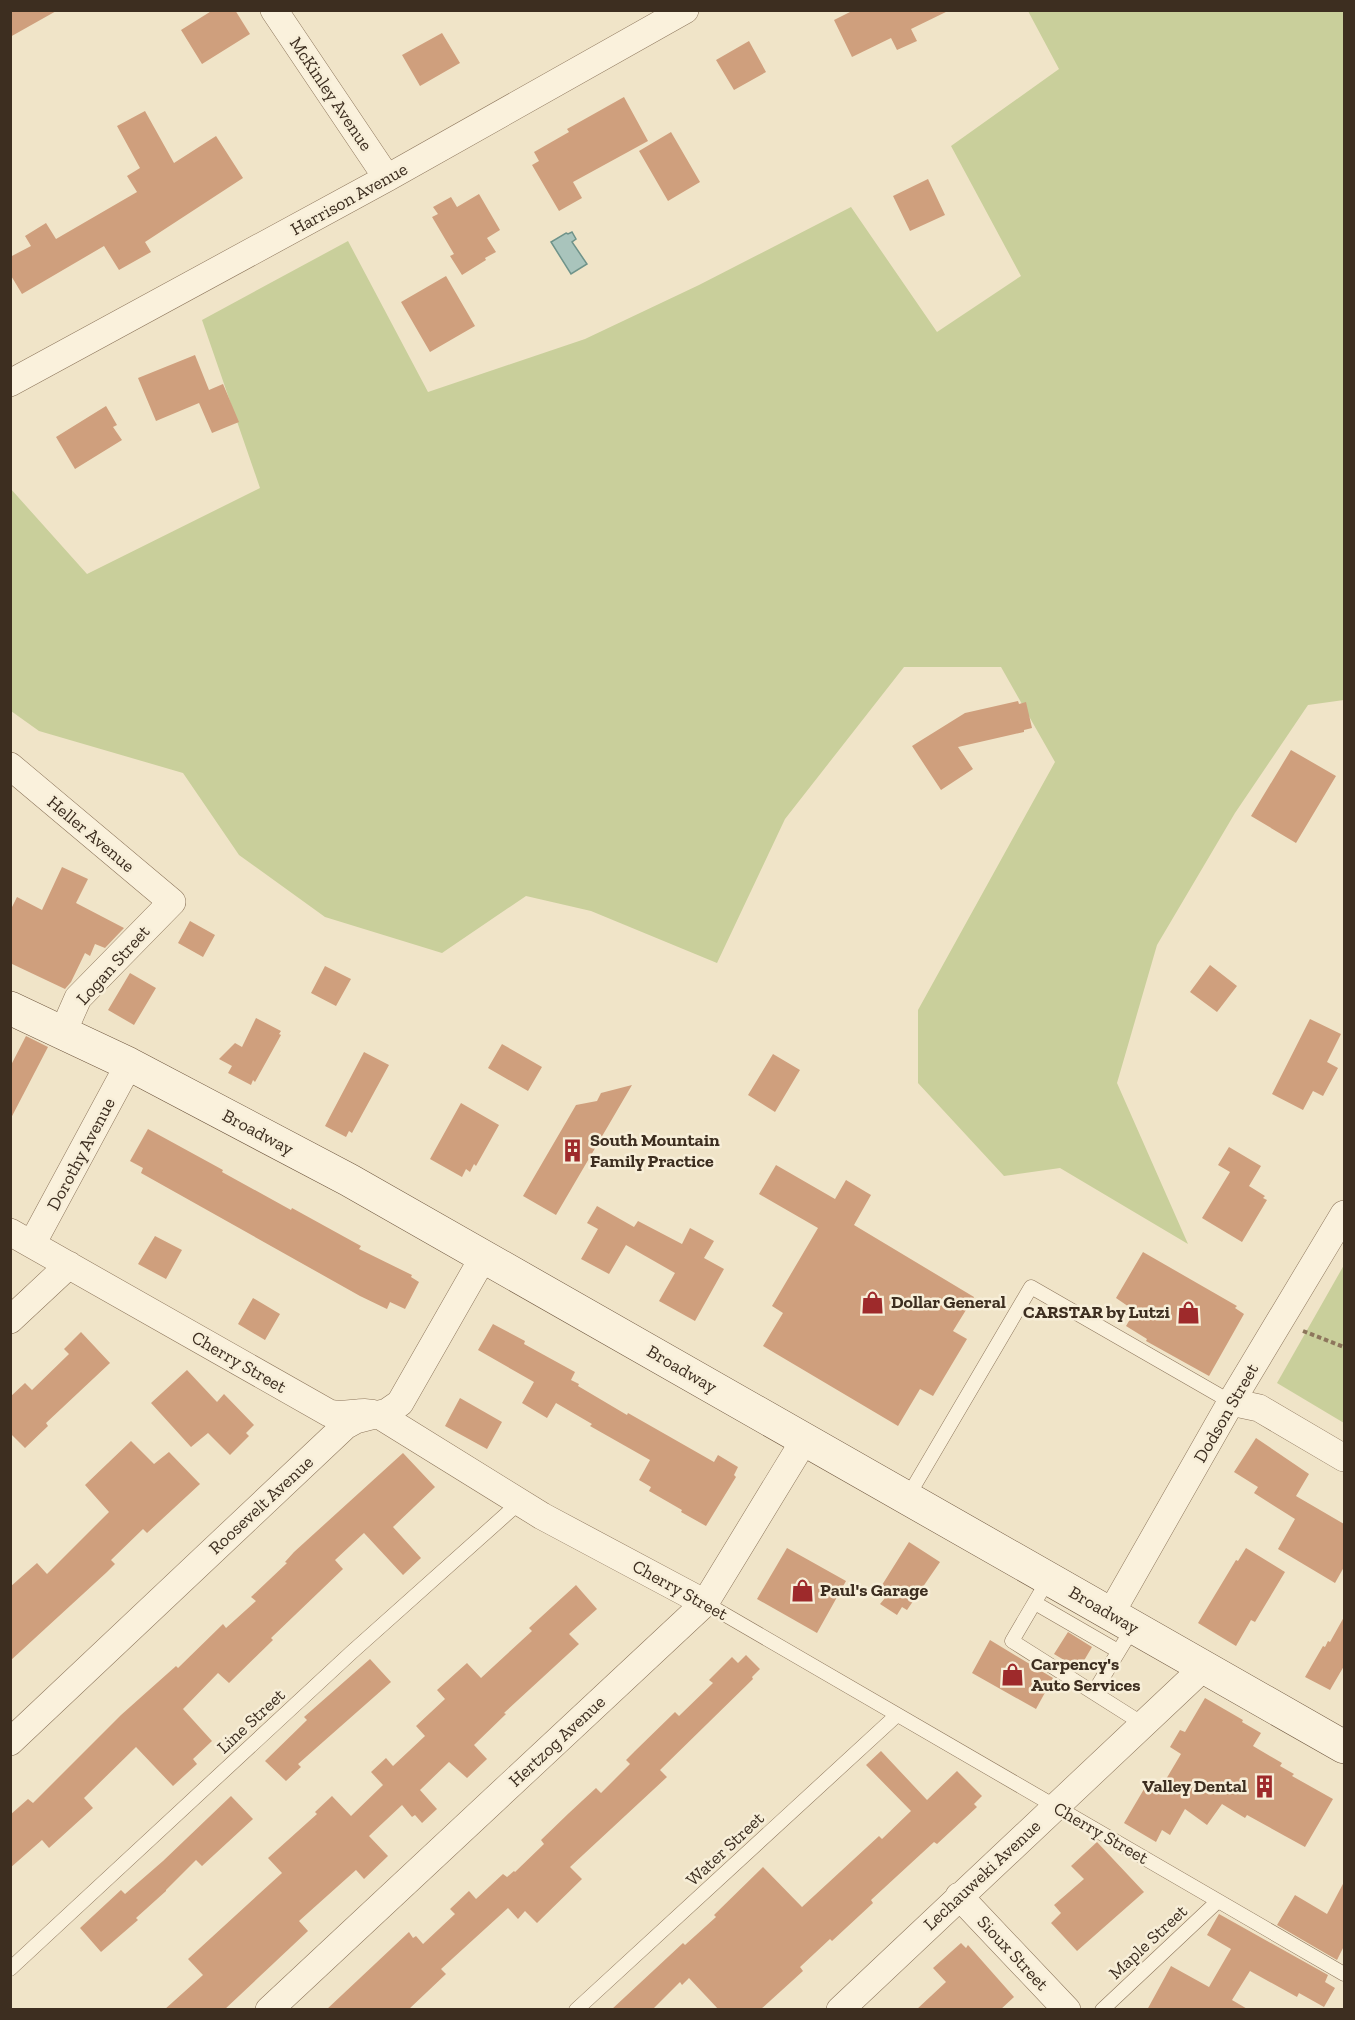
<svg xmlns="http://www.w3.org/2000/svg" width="1355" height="2020" viewBox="0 0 1355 2020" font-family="'Zilla Slab',serif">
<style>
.green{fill:#c9cf9b}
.water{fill:#a9c4bc;stroke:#6f938a;stroke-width:1.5}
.building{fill:#cf9f7d}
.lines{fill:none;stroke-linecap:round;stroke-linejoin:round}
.lane-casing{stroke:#8d765c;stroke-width:15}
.street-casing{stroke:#8d765c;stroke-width:28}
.secondary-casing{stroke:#6f573f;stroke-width:34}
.path{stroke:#8d765c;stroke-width:4;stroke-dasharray:4.5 3;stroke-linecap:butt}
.lane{stroke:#faf1dc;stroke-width:14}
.street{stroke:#faf1dc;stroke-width:27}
.secondary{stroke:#faf1dc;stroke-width:33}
.labels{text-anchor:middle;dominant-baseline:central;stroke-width:5;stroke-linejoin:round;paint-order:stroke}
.street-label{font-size:18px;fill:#3d2e20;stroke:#f7eed8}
.poi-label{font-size:18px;font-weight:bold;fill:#3d2e20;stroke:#f7eed8;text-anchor:start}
</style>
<rect width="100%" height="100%" fill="#f0e4c8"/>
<path class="green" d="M 1330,10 L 1344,11 L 1344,700 L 1308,705 L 1235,813 L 1157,945 L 1117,1083 L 1188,1244 L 1060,1168 L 1004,1176 L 918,1083 L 918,1010 L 1055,762 L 1001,667 L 904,667 L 785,819 L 717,963 L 591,911 L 526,896 L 442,953 L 325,917 L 239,855 L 183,773 L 39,731 L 11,711 L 10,488 L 87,574 L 260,488 L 202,320 L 348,241 L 428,392 L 585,339 L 699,285 L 851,207 L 937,332 L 1021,276 L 951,146 L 1059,69 L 1028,11 Z
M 1344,1265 L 1344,1423 L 1277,1383 Z"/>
<path class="water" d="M 566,233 L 568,234 L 572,232 L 576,239 L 572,242 L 587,264 L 571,274 L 551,242 Z"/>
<path class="building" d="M 10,10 L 58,10 L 10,37 Z
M 213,10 L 235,10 L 250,34 L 202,64 L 181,30 Z
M 854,10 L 950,10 L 911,29 L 917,41 L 897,50 L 891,38 L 852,57 L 834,20 Z
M 442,33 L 460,63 L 420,86 L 402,55 Z
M 749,41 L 766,72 L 734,90 L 716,60 Z
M 624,97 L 648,141 L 573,182 L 582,198 L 559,211 L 532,165 L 539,161 L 534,152 L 569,132 L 567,129 Z
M 145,111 L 174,163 L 216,136 L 243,178 L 145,242 L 151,252 L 119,270 L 104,246 L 22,294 L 10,274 L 10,257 L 31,246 L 25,236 L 46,223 L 56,239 L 137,192 L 127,176 L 140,168 L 117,126 Z
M 671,132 L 700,182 L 668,201 L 639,151 Z
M 928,179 L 945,215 L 910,231 L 893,196 Z
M 479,194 L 500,230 L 487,238 L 496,252 L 485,258 L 486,260 L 462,275 L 450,256 L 454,254 L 432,217 L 438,214 L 433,207 L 451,197 L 457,207 Z
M 446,276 L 475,326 L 430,352 L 401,302 Z
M 195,355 L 209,390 L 223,384 L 239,422 L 212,433 L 199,403 L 156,421 L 138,378 Z
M 106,406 L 117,425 L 113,427 L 122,440 L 75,469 L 56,437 Z
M 1018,701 L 1019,704 L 1026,702 L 1032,728 L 1024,730 L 1024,732 L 958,747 L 973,769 L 941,790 L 912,746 L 965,713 Z
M 1291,750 L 1336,776 L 1296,843 L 1251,816 Z
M 62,867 L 88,879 L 76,903 L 124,928 L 105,948 L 95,944 L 90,956 L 85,953 L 71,982 L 65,989 L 10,963 L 10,911 L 17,897 L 42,910 Z
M 190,921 L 215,935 L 203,957 L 178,943 Z
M 1210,965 L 1237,986 L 1217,1012 L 1190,992 Z
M 325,966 L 351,979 L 336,1006 L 311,993 Z
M 130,973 L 156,988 L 134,1025 L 108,1010 Z
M 256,1018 L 281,1031 L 279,1034 L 281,1035 L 255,1082 L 253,1080 L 251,1085 L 228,1073 L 232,1066 L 219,1059 L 235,1043 L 242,1047 Z
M 1310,1019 L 1341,1034 L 1327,1062 L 1338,1068 L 1323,1096 L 1313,1091 L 1303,1110 L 1272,1094 Z
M 26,1036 L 48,1047 L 10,1120 L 10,1067 Z
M 502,1044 L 542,1067 L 528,1091 L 488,1068 Z
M 364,1052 L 389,1065 L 352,1133 L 349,1131 L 346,1137 L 325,1126 Z
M 773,1054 L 800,1070 L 775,1112 L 748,1095 Z
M 632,1085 L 556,1215 L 523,1196 L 576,1105 L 597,1101 L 601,1093 Z
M 461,1103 L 499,1125 L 476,1166 L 474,1164 L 470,1172 L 466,1169 L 462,1177 L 430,1159 Z
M 148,1129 L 223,1170 L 222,1172 L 291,1210 L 292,1208 L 361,1246 L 359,1249 L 412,1275 L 411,1277 L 419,1282 L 405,1309 L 390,1302 L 387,1309 L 360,1296 L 141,1173 L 143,1168 L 130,1161 Z
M 1229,1147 L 1261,1166 L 1249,1186 L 1265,1196 L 1263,1198 L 1267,1200 L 1242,1242 L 1202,1218 L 1230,1172 L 1218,1165 Z
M 776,1165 L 835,1199 L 846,1180 L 871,1195 L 854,1225 L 974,1297 L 953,1331 L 967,1339 L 933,1396 L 920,1389 L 898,1426 L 763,1346 L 783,1313 L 772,1306 L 818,1228 L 759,1194 Z
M 597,1206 L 634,1227 L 638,1221 L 682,1244 L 690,1228 L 714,1241 L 704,1258 L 724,1269 L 695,1321 L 659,1301 L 675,1273 L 626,1245 L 609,1274 L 581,1259 L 598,1229 L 587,1223 Z
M 155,1236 L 182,1250 L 166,1279 L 138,1264 Z
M 1143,1252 L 1237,1306 L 1235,1308 L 1244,1314 L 1209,1376 L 1146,1341 L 1147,1339 L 1126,1326 L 1135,1311 L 1116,1298 Z
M 253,1298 L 280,1314 L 265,1340 L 238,1324 Z
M 493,1324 L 525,1341 L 524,1344 L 575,1372 L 571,1380 L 579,1384 L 578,1386 L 627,1415 L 628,1413 L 714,1462 L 718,1455 L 738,1467 L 734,1475 L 736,1477 L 706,1526 L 681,1512 L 682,1510 L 649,1491 L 651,1487 L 639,1480 L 650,1460 L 590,1426 L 592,1424 L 556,1403 L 547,1418 L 522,1403 L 534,1382 L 478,1350 Z
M 81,1332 L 110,1363 L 46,1423 L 48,1426 L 25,1448 L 10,1433 L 10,1397 L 25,1383 L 32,1390 L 69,1354 L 64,1349 Z
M 187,1370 L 217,1402 L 224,1394 L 254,1425 L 246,1433 L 249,1436 L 230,1455 L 208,1433 L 191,1447 L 151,1403 Z
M 460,1398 L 502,1422 L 487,1449 L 445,1426 Z
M 1256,1438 L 1309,1474 L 1296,1496 L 1344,1524 L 1344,1567 L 1335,1583 L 1278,1549 L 1295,1519 L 1254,1493 L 1258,1487 L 1234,1472 Z
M 131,1441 L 154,1464 L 169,1452 L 200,1484 L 147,1533 L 143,1529 L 111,1560 L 115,1564 L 107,1572 L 10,1661 L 10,1587 L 37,1563 L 47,1574 L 109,1512 L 85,1485 Z
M 403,1453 L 435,1487 L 393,1527 L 421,1558 L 403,1575 L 364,1533 L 335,1560 L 343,1569 L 271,1638 L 273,1640 L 229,1683 L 218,1673 L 183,1709 L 212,1741 L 193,1759 L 197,1764 L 173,1786 L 136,1747 L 84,1798 L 93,1808 L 49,1848 L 42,1840 L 10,1868 L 10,1815 L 28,1799 L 33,1803 L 121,1715 L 176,1666 L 178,1668 L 223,1624 L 226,1628 L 256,1601 L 251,1597 L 287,1563 L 285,1562 L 294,1552 Z
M 909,1542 L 940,1562 L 907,1610 L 902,1607 L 897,1615 L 880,1604 L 885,1598 L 877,1593 Z
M 787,1548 L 846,1581 L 817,1633 L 757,1599 Z
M 1246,1548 L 1285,1572 L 1255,1622 L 1251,1620 L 1236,1646 L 1198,1623 L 1236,1560 L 1238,1561 Z
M 576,1585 L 597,1609 L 569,1634 L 579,1644 L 504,1713 L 506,1714 L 474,1745 L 487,1759 L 467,1778 L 449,1762 L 420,1790 L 437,1809 L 422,1823 L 415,1815 L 412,1817 L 402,1805 L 369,1836 L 388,1856 L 364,1879 L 356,1870 L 299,1921 L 308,1931 L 224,2010 L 164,2010 L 203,1975 L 188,1959 L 282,1873 L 268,1858 L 317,1814 L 315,1812 L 332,1796 L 351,1816 L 383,1785 L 371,1772 L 386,1758 L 393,1766 L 425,1736 L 416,1726 L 445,1699 L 437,1690 L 467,1663 L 481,1678 L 532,1631 L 529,1628 Z
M 1344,1617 L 1344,1666 L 1330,1690 L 1305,1677 L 1323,1646 L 1325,1647 L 1328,1641 L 1330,1642 Z
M 1068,1632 L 1092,1647 L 1079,1669 L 1054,1654 Z
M 990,1640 L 1053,1678 L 1036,1709 L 972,1673 Z
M 746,1655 L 760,1669 L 752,1677 L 753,1679 L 660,1770 L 667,1777 L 570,1867 L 582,1879 L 537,1923 L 525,1911 L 518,1919 L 508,1908 L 441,1969 L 446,1974 L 408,2010 L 326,2010 L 409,1932 L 413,1938 L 416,1936 L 423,1944 L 455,1914 L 450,1909 L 469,1891 L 476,1899 L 503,1874 L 507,1877 L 514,1871 L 515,1872 L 544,1844 L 541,1840 L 569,1813 L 596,1788 L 601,1793 L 630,1764 L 626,1760 L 635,1751 L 675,1712 L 679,1716 L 713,1683 L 709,1680 L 732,1657 L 738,1663 Z
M 370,1659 L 391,1682 L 298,1764 L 301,1767 L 286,1781 L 265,1761 L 307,1720 L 304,1717 Z
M 1205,1698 L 1243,1720 L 1242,1722 L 1261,1733 L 1253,1746 L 1282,1763 L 1280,1766 L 1294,1774 L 1292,1776 L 1333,1799 L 1305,1847 L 1247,1815 L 1245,1818 L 1222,1804 L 1207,1825 L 1185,1809 L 1170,1835 L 1162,1830 L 1156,1842 L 1124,1823 L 1147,1784 L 1159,1791 L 1181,1754 L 1170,1747 L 1180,1730 L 1185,1732 Z
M 881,1751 L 927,1800 L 957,1771 L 982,1796 L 974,1804 L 977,1807 L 937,1844 L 934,1842 L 871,1900 L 873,1903 L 832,1941 L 830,1939 L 800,1967 L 803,1971 L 760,2010 L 719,2010 L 689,1978 L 682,1985 L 680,1982 L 652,2010 L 611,2010 L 683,1943 L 685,1945 L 716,1917 L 714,1915 L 763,1867 L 802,1907 L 879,1836 L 882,1839 L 911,1811 L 866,1765 Z
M 231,1796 L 253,1819 L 202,1866 L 196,1860 L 166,1890 L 166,1891 L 136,1918 L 138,1920 L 101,1952 L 80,1928 L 121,1890 L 125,1894 L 163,1861 Z
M 1097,1842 L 1144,1892 L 1077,1951 L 1051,1923 L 1061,1913 L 1054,1905 L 1084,1879 L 1071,1866 Z
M 1344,1882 L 1344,1946 L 1337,1960 L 1277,1925 L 1295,1895 L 1327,1914 Z
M 1219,1914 L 1328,1975 L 1325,1982 L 1335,1988 L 1324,2007 L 1299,1993 L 1297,1997 L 1250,1971 L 1232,2000 L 1249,2010 L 1147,2010 L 1171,1966 L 1209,1987 L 1231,1949 L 1207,1935 Z
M 961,1943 L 966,1948 L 968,1945 L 1014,1997 L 1000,2010 L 916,2010 L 946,1982 L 933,1968 Z"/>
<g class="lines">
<defs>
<path id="lane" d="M 907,1498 L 1031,1287 L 1231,1402
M 1049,1578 L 1012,1641 L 1143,1724
M 705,1603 L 1344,1974
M 1035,1603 L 1118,1651
M 1094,1692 L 1134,1626
M 10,1969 L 352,1652 L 520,1502
M 576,2010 L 897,1715
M 1102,2010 L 1218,1901"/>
<path id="street" d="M 274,10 L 387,178
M 10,383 L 387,178 L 685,10
M 10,766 L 172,902 L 78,998 L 63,1032
M 10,1232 L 329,1413 C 347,1418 360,1408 379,1415 L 542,1516 L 705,1603
M 32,1244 L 129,1064
M 10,1320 L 69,1265
M 1231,1402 L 1259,1408 L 1344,1458
M 1111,1613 L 1231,1402 L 1344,1214
M 10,1742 L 345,1426 L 356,1420 L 387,1412 L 400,1403 L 484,1256
M 959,1896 L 1067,2010
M 269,2010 L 705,1603 L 805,1439
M 840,2010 L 1203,1668"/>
<path id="secondary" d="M 10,1008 L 129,1064 L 349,1180 L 1344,1747"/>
</defs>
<use href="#lane" class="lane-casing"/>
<use href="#street" class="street-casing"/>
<use href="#secondary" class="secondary-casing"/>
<path class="path" d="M 1303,1331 L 1344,1347"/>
<use href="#lane" class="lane"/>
<use href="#street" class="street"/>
<use href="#secondary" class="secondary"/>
</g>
<defs>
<symbol id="building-bare" viewBox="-9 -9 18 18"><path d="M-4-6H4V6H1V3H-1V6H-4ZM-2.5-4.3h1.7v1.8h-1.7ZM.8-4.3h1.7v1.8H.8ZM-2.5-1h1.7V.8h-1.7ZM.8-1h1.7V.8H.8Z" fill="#9e2a2b" stroke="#f7eed8" stroke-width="2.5" paint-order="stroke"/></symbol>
<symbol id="shop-bare" viewBox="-9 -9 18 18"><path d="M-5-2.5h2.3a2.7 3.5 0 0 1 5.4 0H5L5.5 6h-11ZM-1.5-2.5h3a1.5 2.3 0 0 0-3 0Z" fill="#9e2a2b" stroke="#f7eed8" stroke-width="2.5" paint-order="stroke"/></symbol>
</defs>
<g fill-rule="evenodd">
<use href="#building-bare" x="556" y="1134" width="33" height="33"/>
<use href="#shop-bare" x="856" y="1286" width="33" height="33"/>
<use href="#shop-bare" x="1172" y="1296" width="33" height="33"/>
<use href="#shop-bare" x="786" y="1574" width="33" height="33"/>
<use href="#shop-bare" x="996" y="1658" width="33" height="33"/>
<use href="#building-bare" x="1248" y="1770" width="33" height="33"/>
</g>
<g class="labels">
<g class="street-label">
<text transform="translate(331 94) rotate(56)">McKinley Avenue</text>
<text transform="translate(349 199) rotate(-29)">Harrison Avenue</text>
<text transform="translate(91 834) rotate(40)">Heller Avenue</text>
<text transform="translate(113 965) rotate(-48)">Logan Street</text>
<text transform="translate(258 1132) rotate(28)">Broadway</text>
<text transform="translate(81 1154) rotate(-62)">Dorothy Avenue</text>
<text transform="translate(239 1362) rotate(30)">Cherry Street</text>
<text transform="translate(682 1369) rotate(30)">Broadway</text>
<text transform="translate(1226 1413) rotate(-60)">Dodson Street</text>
<text transform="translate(261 1505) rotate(-43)">Roosevelt Avenue</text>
<text transform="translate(680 1590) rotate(29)">Cherry Street</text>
<text transform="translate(1104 1610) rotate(30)">Broadway</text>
<text transform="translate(251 1721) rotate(-43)">Line Street</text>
<text transform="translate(557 1741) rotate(-43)">Hertzog Avenue</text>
<text transform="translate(1101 1833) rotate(30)">Cherry Street</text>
<text transform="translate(725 1849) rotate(-43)">Water Street</text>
<text transform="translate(982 1875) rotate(-43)">Lechauweki Avenue</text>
<text transform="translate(1148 1942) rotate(-43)">Maple Street</text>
<text transform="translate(1013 1953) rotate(47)">Sioux Street</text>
</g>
<g class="poi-label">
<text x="590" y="1140">South Mountain<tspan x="590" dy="21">Family Practice</tspan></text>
<text x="891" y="1302">Dollar General</text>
<text x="1170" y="1312" text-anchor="end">CARSTAR by Lutzi</text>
<text x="820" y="1590">Paul's Garage</text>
<text x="1031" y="1664">Carpency's<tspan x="1031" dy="21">Auto Services</tspan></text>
<text x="1247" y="1786" text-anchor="end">Valley Dental</text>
</g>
</g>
<rect width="1355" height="2020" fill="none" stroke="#3d2e20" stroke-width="24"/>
</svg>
